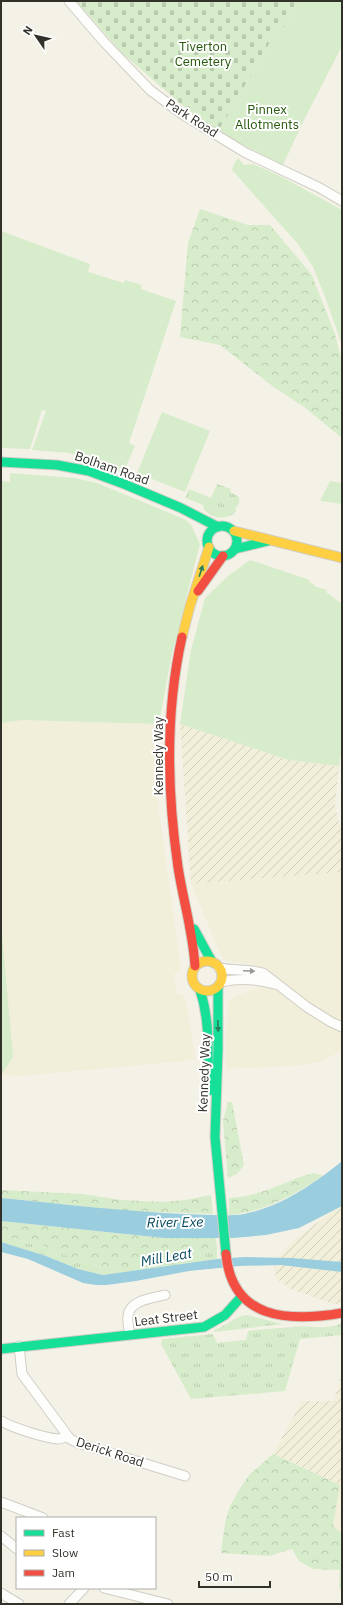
<svg xmlns="http://www.w3.org/2000/svg" width="343" height="1605" viewBox="0 0 343 1605" font-family="'IBM Plex Sans',sans-serif">
<style>
.built{fill:#f1eed9}
.industrial{fill:url(#industrial-furrows)}
.grass{fill:url(#grass-tufts)}
.forest{fill:url(#forest-crowns)}
.cemetery{fill:url(#cemetery-stones)}
.green{fill:#d7ecca}
.water{fill:#9acedf}
.lines{fill:none;stroke-linecap:round;stroke-linejoin:round}
.street-casing{stroke:#d0cec5;stroke-width:11}
.fast-casing{stroke:#d0cec5;stroke-width:11}
.slow-casing{stroke:#d0cec5;stroke-width:11}
.jam-casing{stroke:#d0cec5;stroke-width:11}
.street{stroke:#fdfdfb;stroke-width:9}
.fast{stroke:#16e098;stroke-width:9}
.slow{stroke:#ffcf43;stroke-width:9}
.jam{stroke:#f24e42;stroke-width:9}
.oneway{fill:#25805b}
.oneway2{fill:#989792}
.labels{text-anchor:middle;dominant-baseline:central;stroke-width:4;stroke-linejoin:round;paint-order:stroke}
.park-label{font-size:13px;fill:#25570b;stroke:#fff}
.street-label{font-size:13px;fill:#323129;stroke:#fff}
.water-label{font-size:14px;font-style:italic;fill:#06495e;stroke:#fff}
</style>
<defs>
<pattern id="industrial-furrows" width="10" height="10" patternUnits="userSpaceOnUse"><rect width="10" height="10" fill="#f1eed9"/><path d="M-1 1l2-2M0 10L10 0M9 11l2-2" fill="none" stroke="#cfcdba"/></pattern>
<pattern id="grass-tufts" width="24" height="20" patternUnits="userSpaceOnUse"><rect width="24" height="20" fill="#d7ecca"/><path d="M3 7l-1-3M5 7V3M7 7l1-3M15 17l-1-3M17 17v-4M19 17l1-3" fill="none" stroke="#b9cbae"/></pattern>
<pattern id="forest-crowns" width="20" height="18" patternUnits="userSpaceOnUse"><rect width="20" height="18" fill="#d7ecca"/><path d="M2 6a3 3 0 1 1 6 0M12 15a3 3 0 1 1 6 0" fill="none" stroke="#b9cbae"/></pattern>
<pattern id="cemetery-stones" width="16" height="16" patternUnits="userSpaceOnUse"><rect width="16" height="16" fill="#d7ecca"/><path d="M2 7V4a2 2 0 0 1 4 0v3zM10 15v-3a2 2 0 0 1 4 0v3z" fill="#b9cbae"/></pattern>
</defs>
<rect width="100%" height="100%" fill="#f4f2e7"/>
<path class="built" d="M 22,720 L 159,724 L 156,789 L 181,969 L 174,974 L 177,994 L 185,996 L 196,1060 L 21,1076 L 1,1075 L 1,723 Z
M 342,872 L 342,1051 L 319,1062 L 294,1066 L 226,1069 L 226,1034 L 228,1000 L 250,990 L 258,989 L 253,965 L 223,960 L 191,884 Z
M 342,1483 L 342,1534 L 333,1525 L 340,1485 Z"/>
<path class="industrial" d="M 180,724 L 289,760 L 339,766 L 335,806 L 342,834 L 342,872 L 191,884 Z
M 342,1206 L 342,1303 L 334,1304 L 291,1289 L 276,1278 L 274,1263 L 293,1241 L 334,1210 Z
M 342,1372 L 342,1483 L 340,1485 L 273,1454 L 302,1401 L 334,1401 Z"/>
<path class="grass" d="M 217,484 L 231,489 L 230,492 L 239,497 L 239,503 L 235,510 L 237,511 C 225,521 215,519 204,510 L 203,505 L 185,498 L 189,489 L 211,498 Z
M 1,1235 L 27,1243 L 40,1244 L 73,1258 L 82,1254 L 94,1266 L 103,1268 L 129,1266 L 177,1257 L 198,1249 L 217,1249 L 217,1259 L 103,1275 L 78,1269 L 46,1256 L 1,1242 Z
M 247,1315 L 283,1324 L 214,1332 L 214,1330 C 225,1327 235,1316 247,1315 Z
M 342,1323 L 342,1335 L 300,1339 L 285,1391 L 191,1399 L 161,1344 L 162,1339 L 213,1334 L 217,1343 L 246,1340 L 248,1331 C 263,1329 278,1328 292,1327 C 309,1325 326,1331 342,1323 Z"/>
<path class="forest" d="M 200,209 L 248,225 L 270,225 L 312,275 L 335,334 L 342,362 L 342,438 L 304,407 L 275,388 L 220,345 L 180,337 L 188,243 Z
M 228,1102 L 232,1102 L 244,1165 L 237,1174 L 228,1178 L 223,1121 Z
M 314,1173 L 323,1176 C 294,1195 264,1212 229,1215 L 229,1198 C 245,1197 260,1193 275,1187 C 288,1182 300,1176 314,1173 Z
M 1,1190 L 83,1194 L 121,1200 L 163,1202 L 185,1200 L 211,1195 L 213,1214 L 127,1211 L 1,1198 Z
M 1,1221 L 164,1238 L 216,1238 L 217,1249 L 198,1249 L 177,1257 L 129,1266 L 103,1268 L 94,1266 L 82,1254 L 73,1259 L 40,1244 L 27,1243 L 1,1235 Z
M 273,1454 L 340,1485 L 333,1525 L 342,1534 L 342,1593 L 339,1587 L 340,1570 L 313,1569 L 299,1561 L 292,1549 L 269,1556 L 221,1553 L 225,1523 L 230,1506 L 239,1490 L 249,1475 Z"/>
<path class="cemetery" d="M 76,1 L 300,1 L 285,28 L 280,25 L 218,132 L 182,105 L 122,53 Z"/>
<path class="green" d="M 300,1 L 342,1 L 342,46 L 304,120 L 283,165 L 218,132 L 280,25 L 285,27 Z
M 238,158 L 244,165 L 253,164 L 282,177 L 342,210 L 342,345 L 325,297 L 313,267 L 298,244 L 232,170 L 234,164 Z
M 1,231 L 90,264 L 88,272 L 124,283 L 125,280 L 142,285 L 141,289 L 176,301 L 129,443 L 135,446 L 123,473 L 69,453 L 32,450 L 46,411 L 42,410 L 30,449 L 1,448 Z
M 162,412 L 210,431 L 185,492 L 137,473 Z
M 10,473 L 75,478 L 97,483 L 167,512 L 186,520 L 191,525 L 200,544 L 172,653 L 159,724 L 22,720 L 1,723 L 1,481 L 10,482 Z
M 330,481 L 342,483 L 342,504 L 320,501 Z
M 250,560 L 310,580 L 309,582 L 314,584 L 314,586 L 327,590 L 326,592 L 342,604 L 342,748 L 339,766 L 289,760 L 180,724 L 191,650 L 205,598 L 228,576 Z
M 1,922 L 13,1057 L 1,1075 Z"/>
<path class="water" d="M 342,1161 L 342,1206 L 299,1228 L 266,1235 L 233,1238 L 164,1238 L 1,1221 L 1,1198 C 62,1204 122,1211 183,1214 C 203,1214 224,1217 244,1214 C 280,1207 314,1184 342,1161 Z
M 1,1242 L 46,1256 L 78,1269 L 103,1275 L 217,1259 L 245,1257 L 291,1258 L 342,1262 L 342,1272 L 281,1265 L 239,1266 L 189,1271 L 136,1281 L 107,1285 L 96,1285 L 83,1283 L 28,1259 L 1,1252 Z"/>
<g class="lines">
<defs>
<path id="street" d="M 69,1 L 104,42 L 150,90 L 182,114 L 246,153 L 320,188 L 342,201
M 219,968 C 233,971 249,969 263,973 L 307,1007 L 331,1022 L 342,1027
M 221,982 C 238,978 257,979 274,984
M 130,1335 C 129,1329 127,1322 128,1316 C 129,1300 153,1298 165,1295
M 19,1346 L 22,1374 L 70,1439 L 78,1443 L 185,1476
M 1,1421 C 13,1428 45,1438 58,1439 C 61,1439 65,1437 68,1436
M 1,1502 L 43,1518
M 1,1536 L 17,1549
M 104,1588 L 168,1604
M 1,1593 L 19,1604
M 69,1604 L 84,1588"/>
<path id="fast" d="M 1,462 L 57,465 L 89,471 L 124,484 L 181,508 L 218,527
M207 541a15 15 0 1 1 30 0a15 15 0 1 1-30 0Z
M 235,549 L 268,541
M 194,929 L 212,962
M 218,987 L 218,1050 L 215,1137 L 226,1254
M 200,990 C 211,1023 207,1057 209,1091
M 1,1349 L 204,1327 L 225,1315 L 241,1297"/>
<path id="slow" d="M 234,531 L 342,558
M 182,637 L 190,606 L 209,547
M192 976a15 15 0 1 1 30 0a15 15 0 1 1-30 0Z"/>
<path id="jam" d="M 198,591 L 223,556
M 182,637 C 165,713 167,791 178,867 C 183,900 193,932 195,966
M 226,1254 C 232,1320 289,1322 342,1313"/>
</defs>
<use href="#street" class="street-casing"/>
<use href="#fast" class="fast-casing"/>
<use href="#slow" class="slow-casing"/>
<use href="#jam" class="jam-casing"/>
<use href="#street" class="street"/>
<use href="#fast" class="fast"/>
<use href="#slow" class="slow"/>
<use href="#jam" class="jam"/>
</g>
<defs><path id="oneway-solid" d="M-6-.8H1V-3.2L6.5 0L1 3.2V.8H-6Z"/></defs>
<g class="oneway">
<use href="#oneway-solid" transform="translate(201 571) rotate(-72)"/>
<use href="#oneway-solid" transform="translate(218 1026) rotate(88)"/>
</g>
<use class="oneway2" href="#oneway-solid" transform="translate(249 971) rotate(2)"/>
<g class="labels">
<g class="park-label">
<text x="203" y="46">Tiverton<tspan x="203" dy="15">Cemetery</tspan></text>
<text x="267" y="109">Pinnex<tspan x="267" dy="15">Allotments</tspan></text>
</g>
<g class="street-label">
<text transform="translate(192 118) rotate(33)">Park Road</text>
<text transform="translate(112 468) rotate(19)">Bolham Road</text>
<text transform="translate(158 756) rotate(-90)">Kennedy Way</text>
<text transform="translate(204 1073) rotate(-88)">Kennedy Way</text>
<text transform="translate(166 1318) rotate(-7)">Leat Street</text>
<text transform="translate(110 1452) rotate(18)">Derick Road</text>
</g>
<g class="water-label">
<text transform="translate(175 1222) rotate(-1)">River Exe</text>
<text transform="translate(166 1257) rotate(-10)">Mill Leat</text>
</g>
</g>
<rect width="343" height="1605" fill="none" stroke="#323129" stroke-width="4"/>
<rect x="16" y="1517" width="140" height="72" fill="#ffffff" stroke="#adada9"/>
<rect x="24" y="1530" width="20" height="6" fill="#16e098" stroke="#adada9"/>
<text x="52" y="1537" font-size="12" fill="#323129">Fast</text>
<rect x="24" y="1550" width="20" height="6" fill="#ffcf43" stroke="#adada9"/>
<text x="52" y="1557" font-size="12" fill="#323129">Slow</text>
<rect x="24" y="1570" width="20" height="6" fill="#f24e42" stroke="#adada9"/>
<text x="52" y="1577" font-size="12" fill="#323129">Jam</text>
<g transform="translate(36 36) rotate(304)" stroke="#ffffff" stroke-width="3" paint-order="stroke">
<path d="M0-3L7 15L0 10L-7 15Z" fill="#323129"/>
<text y="-6" font-size="11" font-weight="bold" text-anchor="middle" fill="#323129">N</text>
</g>
<path d="M199 1581v6h71v-6" fill="none" stroke="#323129" stroke-width="2"/>
<text x="205" y="1581" font-size="12" fill="#323129" stroke="#ffffff" stroke-width="3" paint-order="stroke">50 m</text>
</svg>
